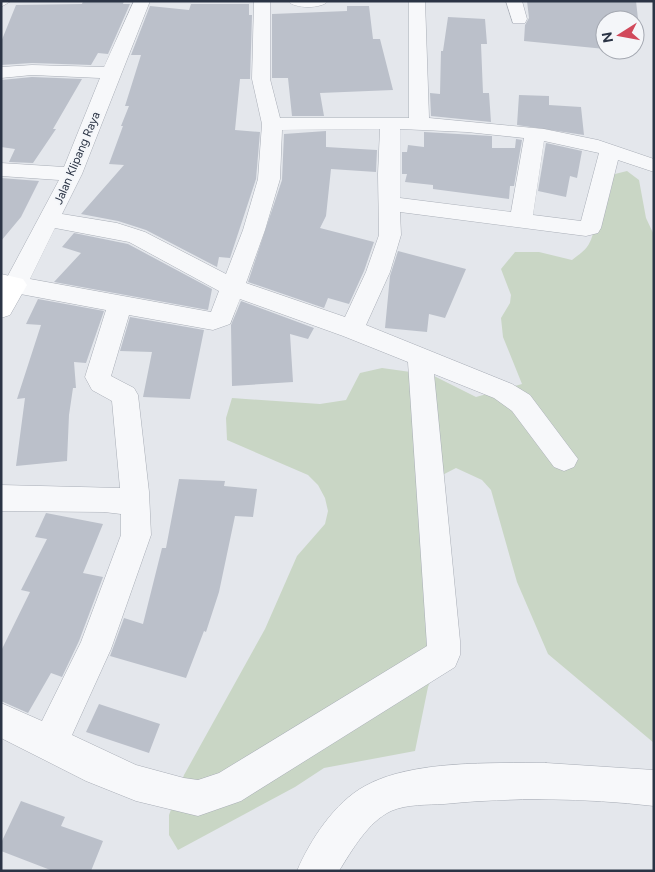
<svg xmlns="http://www.w3.org/2000/svg" width="655" height="872" viewBox="0 0 655 872" font-family="Figtree,sans-serif">
<style>
.green{fill:#c9d6c5}
.building{fill:#bbc0ca}
.lines{fill:none;stroke-linecap:round;stroke-linejoin:round}
.minor-casing{stroke:#a9aeb7;stroke-width:1}
.secondary-casing{stroke:#a9aeb7;stroke-width:1}
.minor{fill:#f7f8fa;fill-rule:evenodd}
.secondary{fill:#fff;fill-rule:evenodd}
.labels{text-anchor:middle;dominant-baseline:central;stroke-width:4;stroke-linejoin:round;paint-order:stroke}
.far-street-label{font-size:12px;fill:#2b3445;stroke:#f4f6f9}
</style>
<rect width="100%" height="100%" fill="#e4e7ec"/>
<path class="green" d="M 627,171 L 639,180 L 646,218 L 654,235 L 654,743 L 548,654 L 517,582 L 491,490 L 482,480 L 456,468 L 419,487 L 435,670 L 428,687 L 415,751 L 324,768 L 295,787 L 178,850 L 169,835 L 169,815 L 184,775 L 265,629 L 297,556 L 325,524 L 328,511 L 325,498 L 318,485 L 308,475 L 227,440 L 226,418 L 232,398 L 320,404 L 346,400 L 360,373 L 382,368 L 432,375 L 476,397 L 522,384 L 503,337 L 501,318 L 510,303 L 511,295 L 501,269 L 515,252 L 539,252 L 572,260 C 577,256 583,252 587,247 C 592,240 593,233 595,226 C 601,208 615,196 611,175 Z"/>
<path class="building" d="M 83,1 L 124,1 L 123,4 L 130,4 L 108,54 L 98,53 L 91,65 L 32,63 L 1,65 L 1,42 L 16,5 L 82,4 Z
M 527,1 L 636,1 L 639,28 L 635,28 L 635,20 L 605,20 L 605,49 L 524,41 L 525,25 L 529,18 Z
M 191,4 L 249,4 L 249,15 L 252,15 L 250,79 L 240,79 L 235,130 L 260,132 L 256,179 L 230,258 L 219,257 L 217,267 L 146,230 L 118,221 L 81,214 L 124,165 L 109,164 L 123,126 L 121,126 L 129,106 L 125,106 L 141,55 L 131,55 L 150,6 L 189,10 Z
M 347,6 L 369,6 L 373,39 L 380,39 L 393,90 L 320,93 L 324,116 L 292,116 L 288,78 L 272,78 L 272,14 L 347,11 Z
M 448,17 L 485,19 L 487,44 L 481,44 L 483,93 L 489,93 L 491,122 L 431,116 L 430,93 L 440,94 L 441,51 L 443,51 Z
M 32,77 L 82,79 L 53,129 L 56,129 L 33,163 L 9,162 L 15,149 L 1,147 L 1,80 Z
M 519,95 L 549,96 L 549,105 L 581,107 L 584,135 L 517,125 Z
M 326,131 L 326,147 L 377,150 L 376,172 L 331,169 L 326,216 L 320,228 L 374,242 L 364,271 L 349,304 L 328,298 L 324,308 L 248,282 L 282,180 L 284,134 Z
M 424,132 L 492,136 L 492,148 L 515,148 L 516,139 L 522,140 L 514,186 L 510,186 L 509,199 L 433,189 L 433,185 L 405,182 L 407,174 L 402,174 L 402,152 L 407,152 L 408,145 L 424,147 Z
M 546,143 L 582,151 L 577,178 L 570,176 L 566,197 L 538,191 Z
M 1,178 L 39,181 L 21,217 L 1,241 Z
M 74,233 L 128,244 L 212,289 L 208,310 L 54,282 L 81,253 L 62,247 Z
M 398,251 L 466,269 L 445,318 L 429,314 L 427,332 L 385,328 L 390,276 Z
M 38,299 L 104,311 L 86,363 L 74,362 L 76,388 L 73,388 L 69,415 L 67,461 L 16,466 L 25,398 L 17,399 L 41,325 L 26,324 Z
M 241,301 L 314,328 L 308,339 L 290,334 L 293,382 L 232,386 L 231,325 Z
M 130,317 L 204,330 L 190,399 L 143,397 L 152,352 L 120,351 Z
M 179,479 L 225,481 L 224,486 L 257,489 L 253,517 L 235,516 L 219,592 L 206,632 L 204,631 L 186,678 L 110,656 L 124,618 L 143,624 L 162,548 L 166,548 Z
M 46,513 L 103,524 L 83,573 L 103,577 L 79,641 L 62,677 L 51,673 L 28,713 L 1,701 L 1,651 L 30,592 L 21,590 L 47,539 L 35,537 Z
M 99,704 L 160,724 L 149,753 L 86,732 Z
M 21,801 L 65,817 L 61,826 L 103,841 L 91,871 L 53,871 L 1,851 L 1,843 Z"/>
<g class="lines">
<defs>
<path id="minor" d="M 1,1 L 11,1 L 1,7 Z
M 134,1 L 150,1 L 82,174 L 62,214 L 117,223 L 145,232 L 226,274 L 243,230 L 258,179 L 262,124 L 252,79 L 254,1 L 270,1 L 270,79 L 280,118 L 409,118 L 409,1 L 425,1 L 429,118 L 544,129 L 598,140 L 654,159 L 654,172 L 618,160 L 601,228 L 598,233 L 586,236 L 400,212 L 401,235 L 390,272 L 366,325 L 512,384 L 530,395 L 578,459 L 574,467 L 564,471 L 554,467 L 512,411 L 494,398 L 434,374 L 460,641 L 460,655 L 455,667 L 241,801 L 198,816 L 136,801 L 86,781 L 1,738 L 1,703 L 42,721 L 81,642 L 121,535 L 121,514 L 104,512 L 1,511 L 1,485 L 120,488 L 112,401 L 92,390 L 85,377 L 106,310 L 15,293 L 7,291 L 3,285 L 59,180 L 1,176 L 1,163 L 64,167 L 100,78 L 32,75 L 1,78 L 1,67 L 32,65 L 104,67 ZM 380,129 L 378,174 L 379,235 L 366,272 L 345,317 L 246,283 L 265,230 L 280,179 L 282,130 ZM 400,129 L 467,132 L 524,138 L 511,212 L 400,198 ZM 544,141 L 599,153 L 581,221 L 533,215 ZM 55,228 L 129,242 L 219,291 L 211,312 L 30,279 ZM 240,299 L 343,336 L 408,362 L 427,646 L 219,773 L 198,780 L 184,778 L 136,765 L 72,735 L 111,649 L 151,535 L 149,492 L 138,395 L 134,388 L 111,376 L 129,315 L 213,330 L 230,324 Z
M 288,1 L 328,1 C 322,9 294,9 288,1 Z
M 506,1 L 522,1 L 527,19 L 525,23 L 513,23 Z
M 546,763 L 654,770 L 654,806 C 584,798 514,797 444,804 C 428,805 407,804 391,811 C 368,822 352,850 339,871 L 297,871 C 310,840 335,802 365,786 C 411,760 493,763 546,763 Z"/>
<path id="secondary" d="M 1,274 L 23,279 L 27,285 L 10,315 L 1,318 Z"/>
</defs>
<use href="#minor" class="minor-casing"/>
<use href="#secondary" class="secondary-casing"/>
<use href="#minor" class="minor"/>
<use href="#secondary" class="secondary"/>
</g>
<g class="labels">
<g class="far-street-label">
<text transform="translate(77 158) rotate(-67)">Jalan Klipang Raya</text>
</g>
</g>
<rect width="655" height="872" fill="none" stroke="#2b3445" stroke-width="5"/>
<g transform="translate(620 35) rotate(259)"><circle r="24" fill="#f4f6f9" stroke="#a4a8b1"/>
<path d="M0-4L9 19L0 12L-9 19Z" fill="#d1495b"/>
<text y="-8" font-size="14" font-weight="bold" text-anchor="middle" fill="#2b3445">N</text>
</g>
</svg>
